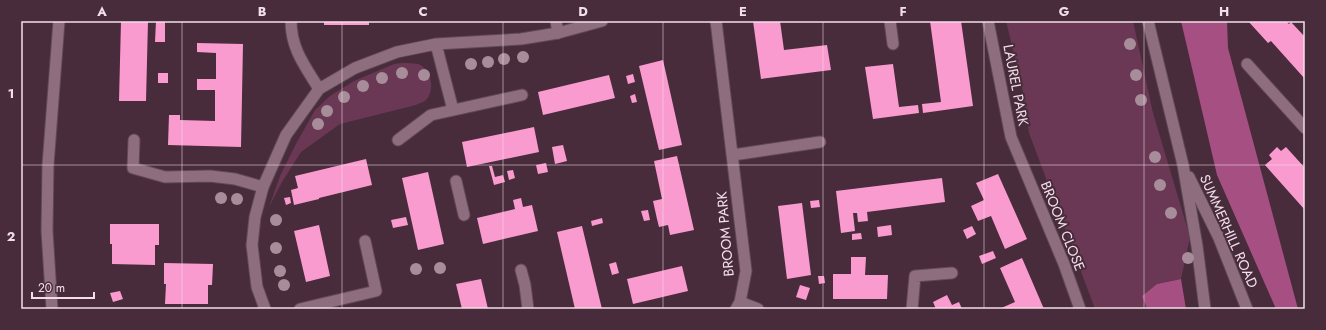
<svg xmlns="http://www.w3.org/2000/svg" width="1326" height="330" viewBox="0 0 1326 330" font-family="Jost,sans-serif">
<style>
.green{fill:#6a3854}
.forest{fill:#a64f82}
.building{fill:#fa9bcf}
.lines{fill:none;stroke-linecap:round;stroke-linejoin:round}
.service-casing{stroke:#604956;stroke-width:13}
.pedestrian-casing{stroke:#604956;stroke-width:13}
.minor-casing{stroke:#604956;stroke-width:13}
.secondary-casing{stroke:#604956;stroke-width:13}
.service{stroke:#8e6e7e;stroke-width:11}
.pedestrian{stroke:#8e6e7e;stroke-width:11}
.minor{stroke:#8e6e7e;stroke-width:11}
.secondary{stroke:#8e6e7e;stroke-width:11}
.tree{fill:#a78d9a}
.grid{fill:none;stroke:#f2dfe9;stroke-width:1;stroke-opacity:0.55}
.labels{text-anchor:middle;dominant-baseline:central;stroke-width:4;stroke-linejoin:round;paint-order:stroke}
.street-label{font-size:14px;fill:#f2dfe9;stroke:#482c3b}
.neatline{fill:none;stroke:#f2dfe9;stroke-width:1.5}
.grid-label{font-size:13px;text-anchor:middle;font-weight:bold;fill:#f2dfe9}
</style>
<rect width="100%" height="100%" fill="#482c3b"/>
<path class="green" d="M 1006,21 L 1133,21 L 1153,113 L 1190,237 L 1181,279 L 1157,284 L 1142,296 L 1147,309 L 1095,309 L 1029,133 L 1023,92 Z
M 402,63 C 407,63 413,63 418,64 C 431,68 435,89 427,99 C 425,102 419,103 416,105 L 340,124 L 301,152 L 282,182 L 269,207 L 280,176 L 297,142 L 315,110 L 330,96 L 354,81 L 394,64 Z"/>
<path class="forest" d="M 1181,21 L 1227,21 L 1228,48 L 1298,309 L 1276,309 L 1217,175 Z
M 1181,279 L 1186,309 L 1147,309 L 1142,296 L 1157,284 Z"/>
<path class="building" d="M 121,21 L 148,21 L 146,101 L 119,101 Z
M 156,21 L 165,21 L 165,42 L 155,42 Z
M 324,21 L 369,21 L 369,25 L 324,25 Z
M 753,21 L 780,21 L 784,50 L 827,45 L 831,70 L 761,79 Z
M 930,21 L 961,21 L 973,106 L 923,113 L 922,104 L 941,102 Z
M 1248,21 L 1286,21 L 1289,24 L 1291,22 L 1305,37 L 1305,79 L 1271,41 L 1268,43 Z
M 197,43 L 243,44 L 241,147 L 168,145 L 169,115 L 180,115 L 180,120 L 215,121 L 215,90 L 197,90 L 197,79 L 216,79 L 216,53 L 197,52 Z
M 663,60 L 682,145 L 659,150 L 639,66 Z
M 893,64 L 899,107 L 918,105 L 919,113 L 873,119 L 865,67 Z
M 158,73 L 168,73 L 168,83 L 158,83 Z
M 633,74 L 635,82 L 628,84 L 626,76 Z
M 609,75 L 615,98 L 543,115 L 538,92 Z
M 635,94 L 637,102 L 632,103 L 630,96 Z
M 534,127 L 539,152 L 467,167 L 462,142 Z
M 563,145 L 567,161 L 555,164 L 552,147 Z
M 1277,147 L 1281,151 L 1286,147 L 1305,168 L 1305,210 L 1265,165 L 1272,159 L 1269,155 Z
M 677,156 L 694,230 L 670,235 L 668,225 L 659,227 L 657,219 L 653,201 L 662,199 L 654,161 Z
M 366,159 L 372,185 L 319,198 L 319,199 L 294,205 L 291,190 L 298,188 L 295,176 Z
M 546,163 L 548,172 L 538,174 L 536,165 Z
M 489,166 L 492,166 L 495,177 L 503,175 L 505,182 L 494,185 Z
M 513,170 L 515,178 L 509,180 L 507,171 Z
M 428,172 L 444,244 L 418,250 L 402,178 Z
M 998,174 L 1027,239 L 1005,249 L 991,216 L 978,221 L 971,206 L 984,200 L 976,183 Z
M 942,178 L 945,202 L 867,212 L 868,221 L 858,222 L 857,213 L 853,213 L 855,231 L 841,233 L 836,191 Z
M 290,197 L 291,203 L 286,205 L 284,198 Z
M 521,198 L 523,207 L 532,205 L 538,231 L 483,244 L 477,218 L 515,209 L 513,200 Z
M 819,200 L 820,207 L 811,208 L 810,201 Z
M 802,203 L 811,275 L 787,279 L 778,206 Z
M 648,210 L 650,220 L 644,221 L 641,211 Z
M 406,217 L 408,225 L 393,228 L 391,220 Z
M 602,218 L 603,223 L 592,226 L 591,221 Z
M 110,224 L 159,224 L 159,245 L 155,245 L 155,265 L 112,264 L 112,244 L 110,244 Z
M 319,225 L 330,276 L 306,282 L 294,231 Z
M 891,225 L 892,235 L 878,237 L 877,227 Z
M 582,226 L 594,276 L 602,309 L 575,309 L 557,232 Z
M 972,226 L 976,234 L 967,239 L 963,230 Z
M 861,233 L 862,239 L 852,240 L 852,234 Z
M 993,251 L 996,258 L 982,264 L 979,256 Z
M 851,257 L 866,257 L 865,275 L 888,275 L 887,299 L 833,299 L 833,274 L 851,274 Z
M 1022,258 L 1044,309 L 999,309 L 1015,302 L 1000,268 Z
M 616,262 L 619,273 L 612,275 L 609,264 Z
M 164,263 L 213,264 L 212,285 L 208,285 L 208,304 L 165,304 L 166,284 L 164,284 Z
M 682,266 L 688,291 L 633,304 L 627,279 Z
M 818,276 L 824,276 L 825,283 L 819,284 Z
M 481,279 L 488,309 L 462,309 L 456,284 Z
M 800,285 L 810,288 L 806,300 L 796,297 Z
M 120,291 L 123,299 L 113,302 L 110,293 Z
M 947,295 L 952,305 L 959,302 L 962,309 L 936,309 L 933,302 Z"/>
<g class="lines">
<defs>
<path id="service" d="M 556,21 L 558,33
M 890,21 L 893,44
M 134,140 L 133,168 L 165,177 L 210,176 L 235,179 L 263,187
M 300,309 L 376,291 L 365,241"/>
<path id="pedestrian" d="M 456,181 L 464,215"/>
<path id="minor" d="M 291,21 C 291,49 305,66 319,89
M 716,21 L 746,271 L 740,302 L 736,309
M 988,21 L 1011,137 L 1064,264 L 1080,309
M 1148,21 L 1183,165 L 1197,246 L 1205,309
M 436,44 L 453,110
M 1247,64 L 1305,128
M 398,140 L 431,115 L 522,95
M 733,155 L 820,142
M 1189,177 L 1219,238 L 1247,309
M 521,270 L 525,285 L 528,309
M 740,302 L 758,309
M 265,309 L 257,287 L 252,245 L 255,217 L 263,187 L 286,135 L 319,89 L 355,68 L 397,52 L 436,44 L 521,39 L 558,33 L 602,21
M 912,309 L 915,276 L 952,273"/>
<path id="secondary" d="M 52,309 L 47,231 L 48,165 L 59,21"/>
</defs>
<use href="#service" class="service-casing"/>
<use href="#pedestrian" class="pedestrian-casing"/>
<use href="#minor" class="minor-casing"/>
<use href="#secondary" class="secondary-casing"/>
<use href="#service" class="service"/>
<use href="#pedestrian" class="pedestrian"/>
<use href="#minor" class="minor"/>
<use href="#secondary" class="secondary"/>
</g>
<g class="tree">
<circle cx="1130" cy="44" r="6"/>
<circle cx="523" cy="57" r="6"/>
<circle cx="504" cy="59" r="6"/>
<circle cx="488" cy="62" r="6"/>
<circle cx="471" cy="64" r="6"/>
<circle cx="402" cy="73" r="6"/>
<circle cx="424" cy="75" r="6"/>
<circle cx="1136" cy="75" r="6"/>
<circle cx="382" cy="78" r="6"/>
<circle cx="363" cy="86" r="6"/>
<circle cx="344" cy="97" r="6"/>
<circle cx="1141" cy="100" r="6"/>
<circle cx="327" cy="111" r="6"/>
<circle cx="318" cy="124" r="6"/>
<circle cx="1155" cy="157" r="6"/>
<circle cx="1160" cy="185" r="6"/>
<circle cx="221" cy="198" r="6"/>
<circle cx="237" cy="199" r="6"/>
<circle cx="1171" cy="213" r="6"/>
<circle cx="276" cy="220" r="6"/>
<circle cx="276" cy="248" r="6"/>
<circle cx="1188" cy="258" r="6"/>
<circle cx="440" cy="268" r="6"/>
<circle cx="416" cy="269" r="6"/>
<circle cx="280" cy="271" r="6"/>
<circle cx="284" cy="285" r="6"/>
</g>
<path class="grid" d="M 182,21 L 182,309M 342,21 L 342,309M 503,21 L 503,309M 663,21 L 663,309M 823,21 L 823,309M 984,21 L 984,309M 1144,21 L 1144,309M 21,165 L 1305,165"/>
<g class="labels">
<g class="street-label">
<text transform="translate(1016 85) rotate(79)">LAUREL PARK</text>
<text transform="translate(1063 226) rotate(68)">BROOM CLOSE</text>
<text transform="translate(1229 231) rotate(66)">SUMMERHILL ROAD</text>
<text transform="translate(725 234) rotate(-95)">BROOM PARK</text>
</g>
</g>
<rect width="1326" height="330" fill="none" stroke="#482c3b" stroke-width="44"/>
<path d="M32 292v6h62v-6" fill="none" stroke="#f2dfe9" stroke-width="2"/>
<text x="38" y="292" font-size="12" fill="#f2dfe9" stroke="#482c3b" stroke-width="3" paint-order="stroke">20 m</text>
<rect x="22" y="22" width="1282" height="286" class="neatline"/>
<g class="grid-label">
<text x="102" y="16">A</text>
<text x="262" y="16">B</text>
<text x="423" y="16">C</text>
<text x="583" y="16">D</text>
<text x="743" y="16">E</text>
<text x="903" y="16">F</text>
<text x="1064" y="16">G</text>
<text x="1224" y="16">H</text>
<text x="11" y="98">1</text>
<text x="11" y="241">2</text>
</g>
</svg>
